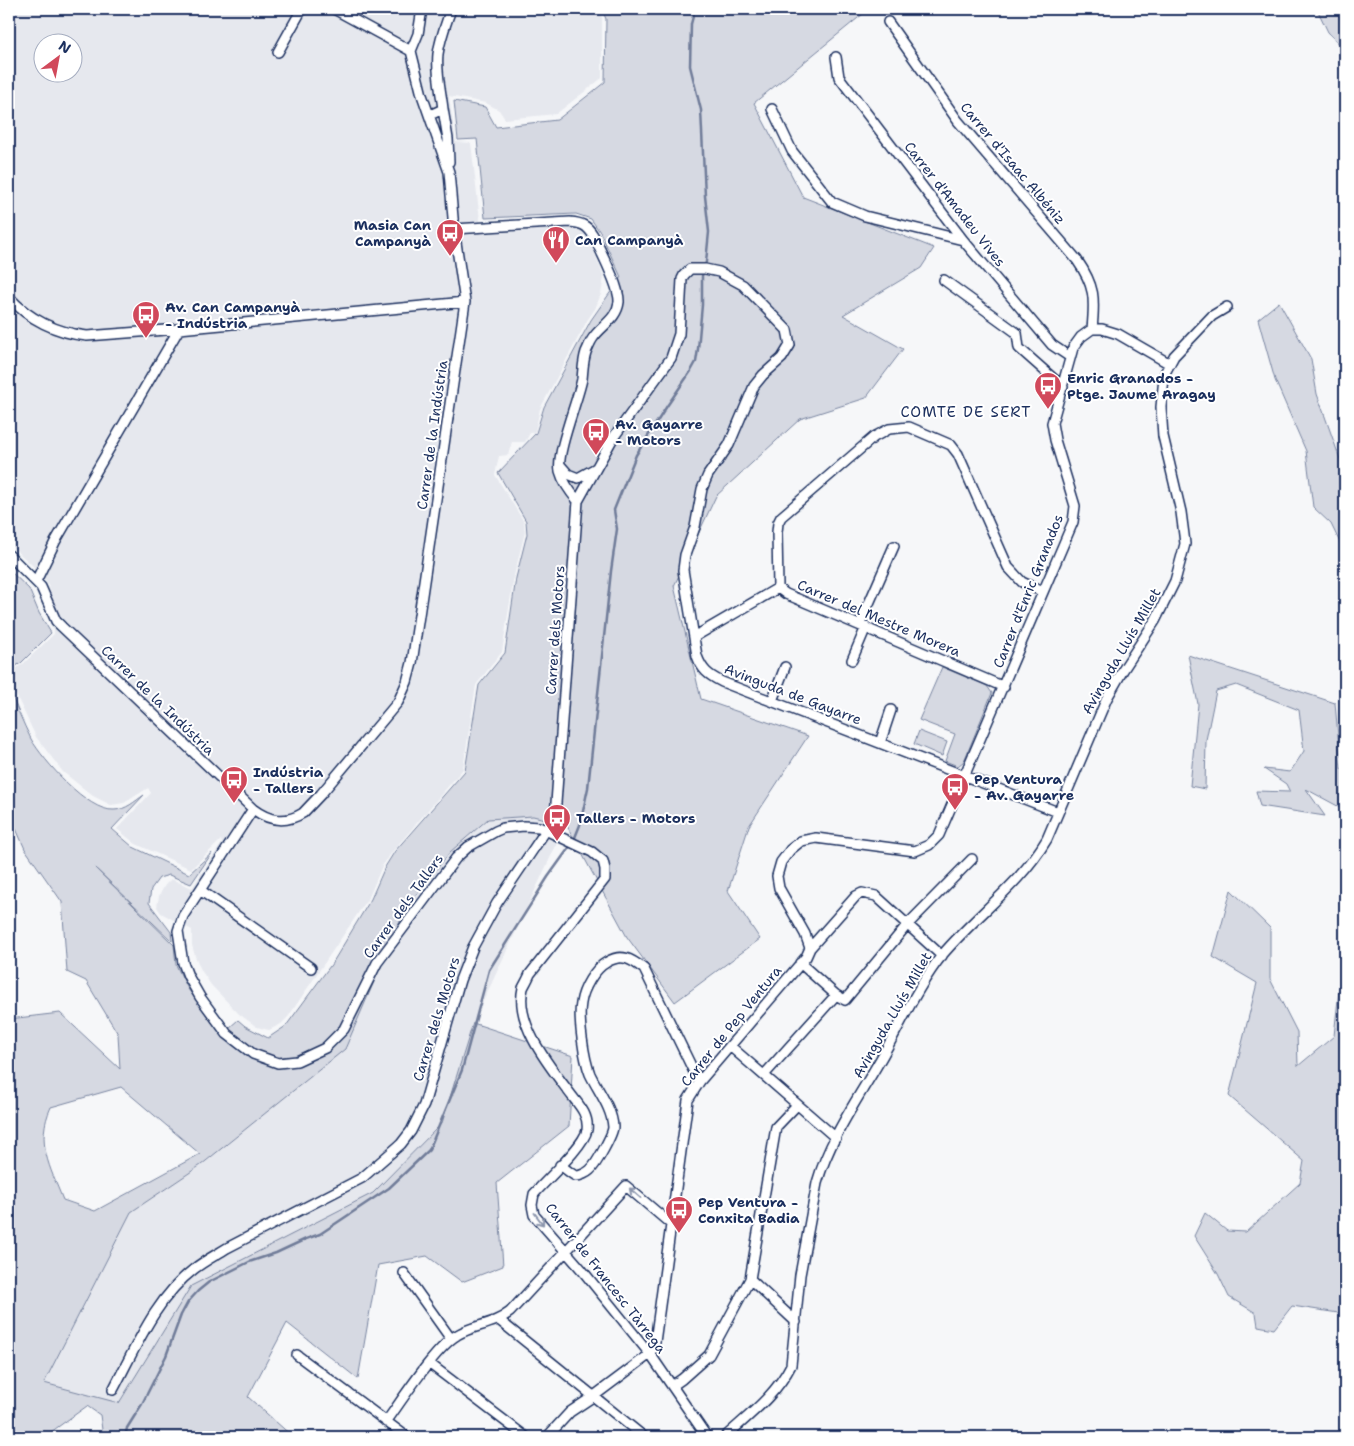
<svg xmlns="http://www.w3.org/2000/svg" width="1354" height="1446" viewBox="0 0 1354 1446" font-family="'Shantell Sans',sans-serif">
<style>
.built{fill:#e6e8ee;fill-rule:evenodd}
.green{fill:#d6d9e2;stroke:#7884a0;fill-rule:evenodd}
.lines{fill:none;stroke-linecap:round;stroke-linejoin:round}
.stream{stroke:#707c99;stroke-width:2.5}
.minor-casing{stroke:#1b2f5e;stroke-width:12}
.minor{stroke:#fff;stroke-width:9}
.oneway{stroke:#8d97ae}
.labels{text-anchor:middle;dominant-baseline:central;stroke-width:4;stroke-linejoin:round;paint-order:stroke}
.street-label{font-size:14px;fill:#1b2f5e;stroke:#fff}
.poi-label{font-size:14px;font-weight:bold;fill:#1b2f5e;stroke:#fff;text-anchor:start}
.neighbourhood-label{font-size:15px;letter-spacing:1px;fill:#1b2f5e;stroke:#fff}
</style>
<rect width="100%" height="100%" fill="#f6f7f9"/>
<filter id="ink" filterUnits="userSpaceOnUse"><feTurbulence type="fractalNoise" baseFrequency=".02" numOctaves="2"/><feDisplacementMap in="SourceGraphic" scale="10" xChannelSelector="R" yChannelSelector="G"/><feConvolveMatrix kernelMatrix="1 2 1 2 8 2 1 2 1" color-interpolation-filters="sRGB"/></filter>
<g filter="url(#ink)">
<path class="built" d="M 9,9 L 598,9 L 602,18 L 602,78 L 556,114 L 505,119 L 499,110 L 486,103 L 449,96 L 456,142 L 471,143 L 481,229 L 574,227 L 586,231 L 604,277 L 601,294 L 595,309 L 588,319 L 540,409 L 535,432 L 530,433 L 525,442 L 512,442 L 508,455 L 499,456 L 495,475 L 524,522 L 525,532 L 514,576 L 502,652 L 476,685 L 463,769 L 393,851 L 382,866 L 369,897 L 288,1017 L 281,1024 L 269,1030 L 257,1027 L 239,1014 L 211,985 L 201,970 L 195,956 L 192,945 L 192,930 L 161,913 L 157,907 L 159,896 L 165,885 L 171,879 L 192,888 L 222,843 L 221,840 L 191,869 L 136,844 L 117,829 L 151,793 L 148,788 L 124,803 L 111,805 L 93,796 L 63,772 L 36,737 L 9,680 L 9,673 L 23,664 L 54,634 L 53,599 L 47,582 L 32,565 L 9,544 ZM 42,42 L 72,42 L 72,72 L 42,72 Z
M 533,816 L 566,824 L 473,1023 L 442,1123 L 373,1193 L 191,1286 L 119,1404 L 43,1383 L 131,1212 L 201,1165 L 344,1049 L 405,910 L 450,852 L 488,819 Z"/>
<path class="green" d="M 602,9 L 869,9 L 754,103 L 803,197 L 934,248 L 921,268 L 843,315 L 903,349 L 866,398 L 800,419 L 716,496 L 674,586 L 701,699 L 808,736 L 749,826 L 728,891 L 760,939 L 675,1002 L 627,937 L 566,824 L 533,816 L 488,819 L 450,852 L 405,910 L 345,1049 L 201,1165 L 131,1212 L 44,1383 L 119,1403 L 191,1286 L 373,1193 L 442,1123 L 473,1023 L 573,1056 L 569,1126 L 497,1183 L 503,1266 L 462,1282 L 427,1256 L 378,1265 L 358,1379 L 287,1323 L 248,1397 L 293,1437 L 103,1437 L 100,1415 L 87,1406 L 44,1437 L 9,1437 L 9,1019 L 60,1013 L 120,1069 L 118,1034 L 86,981 L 67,972 L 62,902 L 25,849 L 9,813 L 9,689 C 16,706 23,723 31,739 C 43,760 88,812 114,810 C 126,810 135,801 144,795 L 112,829 L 133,847 L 189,874 L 212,853 L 191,884 L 169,875 L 159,878 L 151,889 L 149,903 L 171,932 L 172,941 L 94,867 L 174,945 L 176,965 L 188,989 L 221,1035 L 238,1020 L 245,1026 L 268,1038 L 286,1026 L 333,962 L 371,899 L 385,867 L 395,851 L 465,771 L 479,685 L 505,653 L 516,578 L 527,534 L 526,521 L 498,473 L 536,433 L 544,407 L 591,320 L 621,277 L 600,232 L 591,219 L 576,214 L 485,218 L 477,139 L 458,140 L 454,101 L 485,107 L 496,127 L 557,120 L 605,82 L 606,19 ZM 121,1087 L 200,1154 L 95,1211 L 63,1200 C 50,1167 35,1142 51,1107 Z
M 1317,9 L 1345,9 L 1345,50 L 1328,32 Z
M 1279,302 L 1311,359 L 1317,394 L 1345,473 L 1345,553 L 1331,524 L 1313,507 L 1306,451 L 1275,380 L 1258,319 Z
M 9,570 L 29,589 L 39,613 L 51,633 L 21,663 L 9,670 Z
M 1188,655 L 1335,703 L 1341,769 L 1345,770 L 1345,810 L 1306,789 L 1325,816 L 1260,806 L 1256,791 L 1290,792 L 1286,784 L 1264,769 L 1290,772 L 1304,751 L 1299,710 L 1236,685 L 1216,691 L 1206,740 L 1205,789 L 1190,786 L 1198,704 Z
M 942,667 L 987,686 L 992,693 L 964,761 L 958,766 L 945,761 L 955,734 L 919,720 Z
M 919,731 L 947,742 L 942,756 L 914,744 Z
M 1231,890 L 1270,928 L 1270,979 L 1297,1032 L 1298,1066 L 1334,1036 L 1339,990 L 1345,999 L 1345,1314 L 1292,1306 L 1274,1329 L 1258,1326 L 1256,1313 L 1229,1297 L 1218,1274 L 1194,1236 L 1205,1213 L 1227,1231 L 1246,1232 L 1300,1183 L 1304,1161 L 1229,1096 L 1257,983 L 1213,957 Z"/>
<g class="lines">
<path class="stream" d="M 574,840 L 580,825 L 588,788 L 611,571 L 617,529 L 614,510 L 636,455 L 667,406 L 691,371 L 696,362 L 698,349 L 702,305 L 702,276 L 706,262 L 709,232 L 705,196 L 701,110 L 690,66 L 691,24 L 695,9
M 125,1437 L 127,1428 L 142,1404 L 166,1356 L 181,1315 L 188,1302 L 198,1291 L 209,1282 L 249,1262 L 276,1253 L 306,1239 L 320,1234 L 389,1188 L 429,1150 L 462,1070 L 489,970 L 548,877 L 571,845"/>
<defs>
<path id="minor" d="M 334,9 L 411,51
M 888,22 L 958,121 L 1077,260 C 1095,286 1095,298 1092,329
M 411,51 L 418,34 L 422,9
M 278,52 L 302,9
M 836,57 L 839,77 L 963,240 L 1052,345 L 1070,357
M 443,109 L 448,139 L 449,162
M 772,109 L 792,151 L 832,202 L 865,216 L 963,240
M 430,115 L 443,109 C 441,91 436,72 438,54 C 440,38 446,24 451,9
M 454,229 L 570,222 C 581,223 587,225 593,235 C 600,250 620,287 619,302 C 617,319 601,326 593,338 C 590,342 588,348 586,352 C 583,361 583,370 582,379 C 578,400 556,453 560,471 C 563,482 571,493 578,501
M 944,280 L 1017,333 L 1019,348 L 1063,387
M 9,297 C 28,319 57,333 87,336 L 179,329 L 465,302
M 561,466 L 568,474 L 578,478 L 596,468
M 9,555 L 41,587 L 56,621 L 62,627 L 253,809 C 269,821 285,824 303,813 L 321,794 L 398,702 L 407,682 L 412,663 L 465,302 L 454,229 L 449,172 L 422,95 L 411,51
M 36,581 L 55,542 L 179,329
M 778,588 L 777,532 L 778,523 L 781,517 L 874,437 L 889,429 L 909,427 L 951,445 L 958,454 L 1008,567 L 1022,582 L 1043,592
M 778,588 L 786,594 L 1004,687
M 860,624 L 894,546
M 694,637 L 778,588
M 852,660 L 866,627
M 772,701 L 785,667
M 880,743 L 891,710
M 253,809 L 183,916 L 178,931 L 183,963 L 188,976 L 200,997 L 227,1034 L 253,1054 L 278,1063 L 297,1061 L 325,1048 L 344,1029 L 377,963 L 456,858 L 468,847 L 496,831 L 503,828 L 524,826 L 539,827 L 592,852 L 603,861 L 605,869 L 605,879 L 530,974 C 528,979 525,984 523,988 C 514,1025 552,1069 572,1096 C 580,1106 589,1116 587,1130 C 584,1146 546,1180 534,1194 L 532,1205 L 534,1215 L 582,1270 L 650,1354 L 707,1437
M 200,890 L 311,968
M 810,948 L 856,896 L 862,893 L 876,896 L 942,956
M 800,963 L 836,995 L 845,1000 L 907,925 L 972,859
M 730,1046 L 836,1138
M 764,1075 L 836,995
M 560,1165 C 565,1168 571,1174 576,1176 C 580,1176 587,1173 590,1170 C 596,1165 613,1134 613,1127 C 612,1108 598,1091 590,1074 C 584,1059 578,1019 581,1003 C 583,989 594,969 607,962 C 622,953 631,959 644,969 L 694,1072 L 700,1081
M 404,1273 L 451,1339
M 750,1279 L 796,1322
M 499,1320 L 644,1437
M 297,1355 L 407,1437
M 430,1364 L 526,1437
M 672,1386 L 682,1379 L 709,1355 L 750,1279 L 776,1127 L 797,1105
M 113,1390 C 136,1347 155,1299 194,1269 C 204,1261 216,1255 227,1248 L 362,1178 L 401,1144 L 411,1131 L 424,1105 L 460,980 L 473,947 L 497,903 L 555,817 L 578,501 L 613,438 L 671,358 L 679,334 L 682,279 L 684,275 L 690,269 L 705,269 L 719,272 L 743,285 L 787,330 L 790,345 L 782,358 L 763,375 L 754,386 L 729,445 L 708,475 L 702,489 L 695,527 L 685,555 L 683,570 L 697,656 C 702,670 708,675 722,682 L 1058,812
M 386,1422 C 402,1400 436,1347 457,1335 C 475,1324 492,1326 510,1312 L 626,1186 L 672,1225
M 547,1437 L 570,1412 L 594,1396 L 650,1354 L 655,1342 L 688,1100 L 700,1081 L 806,957 L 810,948 L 805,934 L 779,888 L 777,876 L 781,862 L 790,850 L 801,841 L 816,838 L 915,851 L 929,845 L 939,835 L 1073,522 L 1075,506 L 1055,440 L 1052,423 L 1073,348 L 1081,337 L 1092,329 L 1102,329 L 1118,334 L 1170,364
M 725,1437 C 749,1415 776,1395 791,1365 L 800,1275 L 817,1183 C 830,1137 860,1096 883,1055 C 901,1023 920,982 943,954 C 977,914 1020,885 1047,839 L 1107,698 L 1123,670 L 1155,621 L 1175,581 L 1185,544 L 1184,535 L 1181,512 L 1163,436 L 1161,407 L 1164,378 L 1166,371 L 1174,356 L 1212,316 L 1227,307"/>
</defs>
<use href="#minor" class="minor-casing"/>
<use href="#minor" class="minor"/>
</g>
<defs><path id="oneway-shaft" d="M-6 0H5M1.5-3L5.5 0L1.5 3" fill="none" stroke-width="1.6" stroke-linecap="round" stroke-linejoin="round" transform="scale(1.25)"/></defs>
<g class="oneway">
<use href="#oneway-shaft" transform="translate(635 1193) rotate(-139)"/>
<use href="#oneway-shaft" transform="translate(539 1219) rotate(53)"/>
</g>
</g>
<defs>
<symbol id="bus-pin" viewBox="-11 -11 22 30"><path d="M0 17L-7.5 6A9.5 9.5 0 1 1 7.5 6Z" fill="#d1495b" stroke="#fff"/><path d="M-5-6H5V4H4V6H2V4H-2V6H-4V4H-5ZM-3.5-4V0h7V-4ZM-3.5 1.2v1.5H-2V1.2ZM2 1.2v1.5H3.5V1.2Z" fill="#fff"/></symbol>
<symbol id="restaurant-pin" viewBox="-11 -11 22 30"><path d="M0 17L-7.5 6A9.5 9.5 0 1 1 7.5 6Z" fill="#d1495b" stroke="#fff"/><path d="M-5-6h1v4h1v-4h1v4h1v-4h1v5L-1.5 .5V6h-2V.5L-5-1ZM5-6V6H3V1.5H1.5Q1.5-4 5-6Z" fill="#fff"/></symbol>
</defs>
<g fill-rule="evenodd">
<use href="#bus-pin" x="434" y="217" width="32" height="43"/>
<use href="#restaurant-pin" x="540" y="224" width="32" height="43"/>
<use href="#bus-pin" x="130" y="299" width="32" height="43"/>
<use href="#bus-pin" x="1032" y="370" width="32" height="43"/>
<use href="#bus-pin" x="580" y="416" width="32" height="43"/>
<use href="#bus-pin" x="218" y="764" width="32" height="43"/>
<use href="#bus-pin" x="939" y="771" width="32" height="43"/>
<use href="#bus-pin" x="541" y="802" width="32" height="43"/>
<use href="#bus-pin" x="663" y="1194" width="32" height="43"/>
</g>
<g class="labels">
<g class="street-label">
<text transform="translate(1013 163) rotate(50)">Carrer d'Isaac Albéniz</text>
<text transform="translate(955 204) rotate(52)">Carrer d'Amadeu Vives</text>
<text transform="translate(432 435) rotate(-82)">Carrer de la Indústria</text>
<text transform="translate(1028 591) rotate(-68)">Carrer d'Enric Granados</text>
<text transform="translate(879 618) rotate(23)">Carrer del Mestre Morera</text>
<text transform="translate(555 630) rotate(-86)">Carrer dels Motors</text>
<text transform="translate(1121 651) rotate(-60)">Avinguda Lluís Millet</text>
<text transform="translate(793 694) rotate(21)">Avinguda de Gayarre</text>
<text transform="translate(158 700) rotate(44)">Carrer de la Indústria</text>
<text transform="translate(403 906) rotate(-54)">Carrer dels Tallers</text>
<text transform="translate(892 1015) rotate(-60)">Avinguda Lluís Millet</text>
<text transform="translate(436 1019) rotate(-73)">Carrer dels Motors</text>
<text transform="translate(731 1026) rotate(-51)">Carrer de Pep Ventura</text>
<text transform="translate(606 1278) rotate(52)">Carrer de Francesc Tàrrega</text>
</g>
<g class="poi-label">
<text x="431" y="225" text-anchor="end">Masia Can<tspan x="431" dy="16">Campanyà</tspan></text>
<text x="575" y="240">Can Campanyà</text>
<text x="165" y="307">Av. Can Campanyà<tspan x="165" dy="16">- Indústria</tspan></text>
<text x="1067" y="378">Enric Granados -<tspan x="1067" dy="16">Ptge. Jaume Aragay</tspan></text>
<text x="615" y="424">Av. Gayarre<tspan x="615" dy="16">- Motors</tspan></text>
<text x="253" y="772">Indústria<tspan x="253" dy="16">- Tallers</tspan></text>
<text x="974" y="779">Pep Ventura<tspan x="974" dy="16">- Av. Gayarre</tspan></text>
<text x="576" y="818">Tallers - Motors</text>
<text x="698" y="1202">Pep Ventura -<tspan x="698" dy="16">Conxita Badia</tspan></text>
</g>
<g class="neighbourhood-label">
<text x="966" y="412">COMTE DE SERT</text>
</g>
</g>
<rect width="1354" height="1446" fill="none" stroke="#fff" stroke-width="30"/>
<rect x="15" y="15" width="1324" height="1416" fill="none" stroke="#1b2f5e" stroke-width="2" filter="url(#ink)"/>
<g transform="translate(58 58) rotate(32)"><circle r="24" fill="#ffffff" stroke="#a4acbf"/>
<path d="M0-4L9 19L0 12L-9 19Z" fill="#d1495b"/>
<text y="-8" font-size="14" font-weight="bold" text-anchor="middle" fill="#1b2f5e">N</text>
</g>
</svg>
